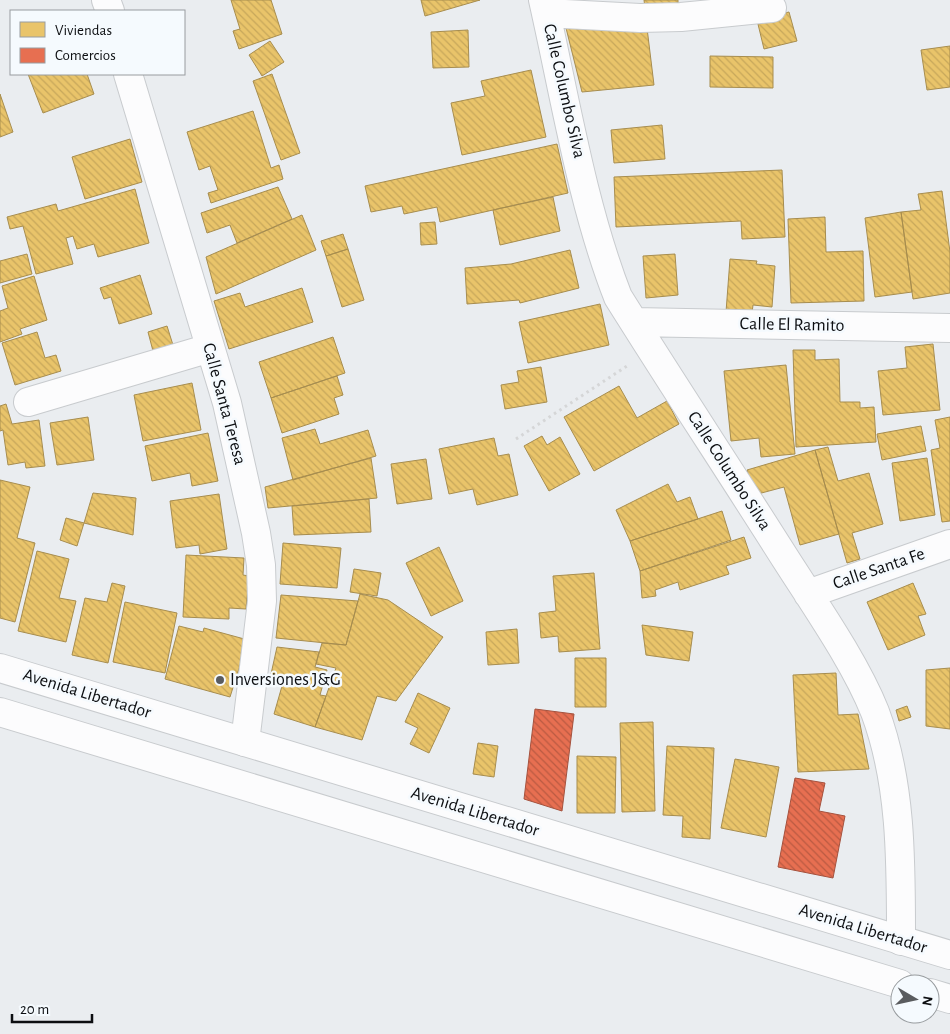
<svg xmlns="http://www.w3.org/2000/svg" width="950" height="1034" viewBox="0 0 950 1034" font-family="'Alegreya Sans',sans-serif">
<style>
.homes{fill:url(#homes-back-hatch);stroke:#a78d4f}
.shops{fill:url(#shops-back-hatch);stroke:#a5523e}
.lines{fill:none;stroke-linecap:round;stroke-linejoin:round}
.minor-casing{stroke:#c8cbce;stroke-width:30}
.major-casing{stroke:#c8cbce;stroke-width:30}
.path{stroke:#d5d6d7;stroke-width:3;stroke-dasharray:2.5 4;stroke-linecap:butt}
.minor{stroke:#fcfcfd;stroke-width:28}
.major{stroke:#fcfcfd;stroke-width:28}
.poi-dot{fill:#5a5c5f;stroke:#f5fafe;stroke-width:2}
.labels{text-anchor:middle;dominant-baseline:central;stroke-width:5;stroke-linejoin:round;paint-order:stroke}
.street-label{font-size:18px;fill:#0c0e11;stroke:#f5fafe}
.poi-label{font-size:18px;fill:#0c0e11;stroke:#f5fafe;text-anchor:start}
</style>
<defs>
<pattern id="homes-back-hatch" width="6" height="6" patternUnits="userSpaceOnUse" patternTransform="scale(1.25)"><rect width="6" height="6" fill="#e9c46a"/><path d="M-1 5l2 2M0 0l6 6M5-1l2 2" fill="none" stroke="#c7a75b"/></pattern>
<pattern id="shops-back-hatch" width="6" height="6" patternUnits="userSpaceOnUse" patternTransform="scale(1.25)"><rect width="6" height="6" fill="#e76f51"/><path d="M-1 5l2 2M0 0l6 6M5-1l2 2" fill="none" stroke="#ba5a42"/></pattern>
</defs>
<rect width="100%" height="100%" fill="#eaedf0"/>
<path class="homes" d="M 231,0 L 271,0 L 282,34 L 239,49 L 233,31 L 240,29 Z
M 421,0 L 480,0 L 425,16 Z
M 644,0 L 678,0 L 678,5 L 645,8 Z
M 789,12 L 797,41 L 764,49 L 757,20 Z
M 565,24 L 647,28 L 654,85 L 582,92 Z
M 468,30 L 469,67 L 433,68 L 431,32 Z
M 270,41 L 284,62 L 262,76 L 249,55 Z
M 950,46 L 950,87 L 927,90 L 921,50 Z
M 710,56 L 773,57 L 773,88 L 710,87 Z
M 531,70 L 546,137 L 462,155 L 451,103 L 485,96 L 481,81 Z
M 28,74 L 87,74 L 94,94 L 43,113 Z
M 272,74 L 300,153 L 281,160 L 253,81 Z
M 0,94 L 13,132 L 0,137 Z
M 253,111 L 271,168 L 279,165 L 283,179 L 211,203 L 208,193 L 218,190 L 210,166 L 199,170 L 187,132 Z
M 662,125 L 665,159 L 614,163 L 611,130 Z
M 130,139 L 142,182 L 85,199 L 72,157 Z
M 557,144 L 568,193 L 440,222 L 437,207 L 404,214 L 402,206 L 371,212 L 365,186 Z
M 782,170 L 785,237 L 742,239 L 741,221 L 616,227 L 614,177 Z
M 278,187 L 292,219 L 237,243 L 230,225 L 207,233 L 201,213 Z
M 135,189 L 149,243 L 98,257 L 94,244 L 77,249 L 73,236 L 66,238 L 73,264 L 36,274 L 23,226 L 10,229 L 7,217 L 56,204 L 58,211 Z
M 942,191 L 950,252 L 950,293 L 913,299 L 901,212 L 921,210 L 918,194 Z
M 553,197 L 560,231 L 500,245 L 493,210 Z
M 901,212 L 912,292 L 875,297 L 865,218 Z
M 302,215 L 316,250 L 216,294 L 206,257 Z
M 825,217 L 826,252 L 863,251 L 864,301 L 791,303 L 788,219 Z
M 435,222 L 437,244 L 421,245 L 420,223 Z
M 343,234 L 348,249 L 326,256 L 321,241 Z
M 348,249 L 364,300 L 342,307 L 326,256 Z
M 570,250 L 579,288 L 520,303 L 519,300 L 467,304 L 465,268 L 511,264 Z
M 27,254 L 32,274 L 0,283 L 0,261 Z
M 675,254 L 678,295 L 646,298 L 643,256 Z
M 730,259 L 757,261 L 756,264 L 775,266 L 772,307 L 753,305 L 752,313 L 726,312 Z
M 140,275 L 152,314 L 119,324 L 111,297 L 104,299 L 100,288 Z
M 34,276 L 47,320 L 20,329 L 22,334 L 0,342 L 0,311 L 8,308 L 2,286 Z
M 302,288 L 313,322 L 229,349 L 214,301 L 240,293 L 245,307 Z
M 600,304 L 609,345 L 528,363 L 519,322 Z
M 167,326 L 173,345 L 153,351 L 148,332 Z
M 37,332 L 45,358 L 56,355 L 61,371 L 15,385 L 2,343 Z
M 333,337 L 345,373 L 271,398 L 259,362 Z
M 933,344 L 940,410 L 883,415 L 878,371 L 907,368 L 905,347 Z
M 793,350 L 815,350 L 815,360 L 839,359 L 840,402 L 860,402 L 860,408 L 874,407 L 876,442 L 796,447 Z
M 786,365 L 795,454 L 761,457 L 759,438 L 731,441 L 724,371 Z
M 541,367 L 547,402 L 505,409 L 501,385 L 519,382 L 517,371 Z
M 337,376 L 343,395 L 334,398 L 339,414 L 282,433 L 271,398 Z
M 192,383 L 201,430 L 143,441 L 134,395 Z
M 619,386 L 637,418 L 667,401 L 679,424 L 594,471 L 564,417 Z
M 6,404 L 12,424 L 39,420 L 45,466 L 26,468 L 25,462 L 8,465 L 3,430 L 0,431 L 0,406 Z
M 88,417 L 94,460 L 57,465 L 50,423 Z
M 950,417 L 950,521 L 942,522 L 931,450 L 940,448 L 935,420 Z
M 921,426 L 926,451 L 882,460 L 877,434 Z
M 315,429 L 320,444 L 368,430 L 376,456 L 293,480 L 282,438 Z
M 208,433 L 218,481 L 192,486 L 190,473 L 152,481 L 145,446 Z
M 542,436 L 547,445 L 560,437 L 580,474 L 549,491 L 524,446 Z
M 494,438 L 498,456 L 509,454 L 518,495 L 477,505 L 473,489 L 449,494 L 439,449 Z
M 828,447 L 838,481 L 869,473 L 883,524 L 852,533 L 860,559 L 847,563 L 815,450 Z
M 815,450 L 839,534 L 800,545 L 784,487 L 754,495 L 747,470 Z
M 371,458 L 377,498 L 268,508 L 265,487 Z
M 927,458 L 935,515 L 900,521 L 892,463 Z
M 426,459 L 432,499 L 397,504 L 391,464 Z
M 0,480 L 30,487 L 17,538 L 35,543 L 15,622 L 0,618 Z
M 668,484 L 677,502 L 690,497 L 698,519 L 630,541 L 616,510 Z
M 93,493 L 136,498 L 133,535 L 84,523 Z
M 219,494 L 227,549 L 200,554 L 199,545 L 176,548 L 170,501 Z
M 369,499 L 371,532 L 294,535 L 292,506 Z
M 722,511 L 731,540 L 640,571 L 630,541 Z
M 66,518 L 84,523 L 77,546 L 60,540 Z
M 744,537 L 751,558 L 726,566 L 729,574 L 680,590 L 678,582 L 655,590 L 656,596 L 642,598 L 640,571 Z
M 283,543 L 341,548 L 337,588 L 280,584 Z
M 439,547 L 463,601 L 431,616 L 406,563 Z
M 37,551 L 69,559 L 59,598 L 76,601 L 66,642 L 18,631 Z
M 186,555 L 244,558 L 243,575 L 249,576 L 246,609 L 229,608 L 229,619 L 183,617 Z
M 354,569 L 381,573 L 377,596 L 350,592 Z
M 594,573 L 600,649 L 559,652 L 558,636 L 541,638 L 539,613 L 556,611 L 553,576 Z
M 112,583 L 125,586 L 108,663 L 72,655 L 85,598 L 107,602 Z
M 913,583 L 926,614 L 918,616 L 925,635 L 888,650 L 867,602 Z
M 360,594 L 388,600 L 443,637 L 396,701 L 377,696 L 362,740 L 315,727 L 336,668 L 316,664 L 322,643 L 346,645 Z
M 281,595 L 358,601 L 346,645 L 276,638 Z
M 125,602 L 177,613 L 165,673 L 113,662 Z
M 642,625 L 693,632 L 689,661 L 646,655 Z
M 179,626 L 203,632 L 204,628 L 248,640 L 230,697 L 165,679 Z
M 517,629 L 519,663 L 488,665 L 486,632 Z
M 277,647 L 319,652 L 315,667 L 327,670 L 320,695 L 326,696 L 315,727 L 274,714 L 284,679 L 271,674 Z
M 575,658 L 606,658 L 606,707 L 575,707 Z
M 950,668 L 950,729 L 926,726 L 926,670 Z
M 836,673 L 838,715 L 858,714 L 869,769 L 798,772 L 793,675 Z
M 418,693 L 450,708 L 429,753 L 410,744 L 418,728 L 405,722 Z
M 907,706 L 911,717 L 899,721 L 896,710 Z
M 653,722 L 655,811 L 622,812 L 620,723 Z
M 478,743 L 498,746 L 494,777 L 473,774 Z
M 667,746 L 714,748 L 710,839 L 682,837 L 683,816 L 663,815 Z
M 577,756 L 616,757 L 615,813 L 577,813 Z
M 735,759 L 779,767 L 766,837 L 721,828 Z"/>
<path class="shops" d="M 535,709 L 574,714 L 562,811 L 524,799 Z
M 795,778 L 825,783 L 819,811 L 845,816 L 833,878 L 778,867 Z"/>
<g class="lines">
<defs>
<path id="minor" d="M 106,0 L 110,11
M 543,0 C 565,97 582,205 618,297 C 673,385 730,471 785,558 C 815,605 855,662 875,712 C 902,784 901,865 901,941
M 546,13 L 640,18 L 681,17 L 772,8
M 128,74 L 227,403 L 256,533 L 261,565 L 262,601 L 245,742
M 634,322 L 950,328
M 28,402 L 210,348
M 808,594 L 950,544"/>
<path id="major" d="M 0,668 L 950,955
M 0,712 L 900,984
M 930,993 L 950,999"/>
</defs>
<use href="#minor" class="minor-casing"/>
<use href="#major" class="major-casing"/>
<path class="path" d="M 516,439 L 630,364"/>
<use href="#minor" class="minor"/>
<use href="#major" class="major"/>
</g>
<circle class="poi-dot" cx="220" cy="680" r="5"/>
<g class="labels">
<g class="street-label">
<text transform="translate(564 91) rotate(77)">Calle Columbo Silva</text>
<text transform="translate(792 325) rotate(1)">Calle El Ramito</text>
<text transform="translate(224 404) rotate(75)">Calle Santa Teresa</text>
<text transform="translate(729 471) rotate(57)">Calle Columbo Silva</text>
<text transform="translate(879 569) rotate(-19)">Calle Santa Fe</text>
<text transform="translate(87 694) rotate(17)">Avenida Libertador</text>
<text transform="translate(475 812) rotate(17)">Avenida Libertador</text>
<text transform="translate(863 929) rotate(17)">Avenida Libertador</text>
</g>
<g class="poi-label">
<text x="230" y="680">Inversiones J&amp;G</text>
</g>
</g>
<rect x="10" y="10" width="175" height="65" fill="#f5fafe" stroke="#989c9f"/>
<rect x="20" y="22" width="25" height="15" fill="#e9c46a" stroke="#989c9f"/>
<text x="55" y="35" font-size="15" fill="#0c0e11">Viviendas</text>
<rect x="20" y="48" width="25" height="15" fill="#e76f51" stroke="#989c9f"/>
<text x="55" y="60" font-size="15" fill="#0c0e11">Comercios</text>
<g transform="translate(915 999) rotate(99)"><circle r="24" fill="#f5fafe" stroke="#989c9f"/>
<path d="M0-4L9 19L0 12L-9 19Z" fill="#5a5c5f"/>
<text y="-8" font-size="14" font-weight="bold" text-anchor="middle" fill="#0c0e11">N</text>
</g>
<path d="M12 1014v8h80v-8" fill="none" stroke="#0c0e11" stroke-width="2.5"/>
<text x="20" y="1014" font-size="15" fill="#0c0e11" stroke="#f5fafe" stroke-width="4" paint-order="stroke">20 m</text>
</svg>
